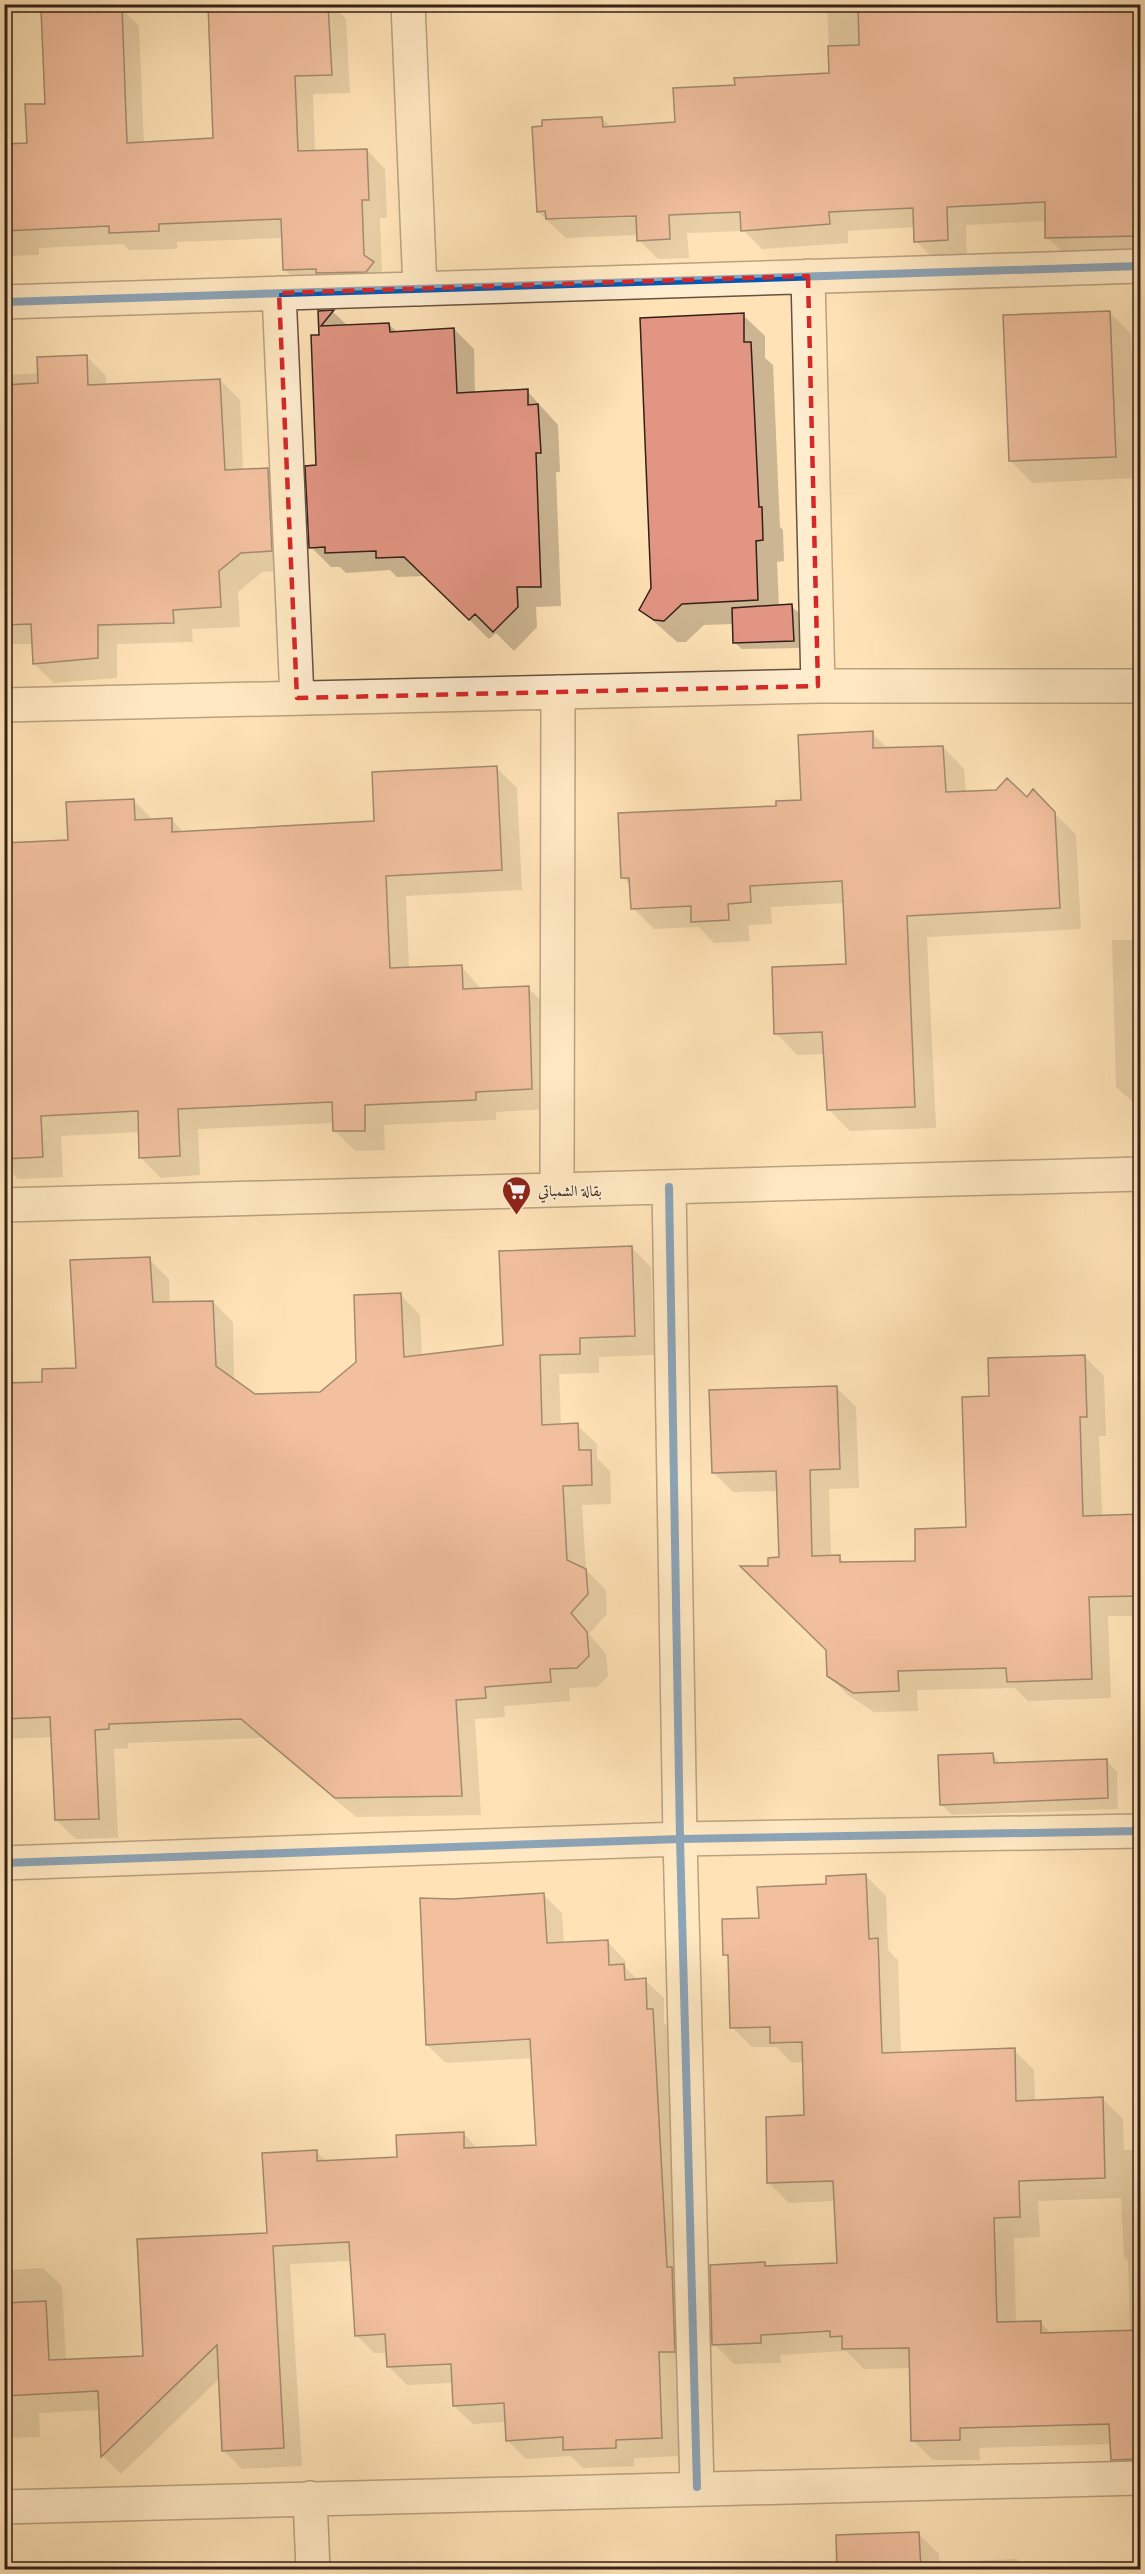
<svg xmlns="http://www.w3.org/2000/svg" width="1145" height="2574" viewBox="0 0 1145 2574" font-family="'Libre Caslon Text',Amiri,serif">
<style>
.shadow{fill:#0003;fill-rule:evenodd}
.building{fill:#e29583;stroke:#332119;stroke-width:1.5}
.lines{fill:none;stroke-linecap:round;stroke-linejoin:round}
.minor-casing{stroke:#665240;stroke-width:36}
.minor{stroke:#ffedd0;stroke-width:33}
.cycleway-casing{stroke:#ffedd0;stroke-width:11}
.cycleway{stroke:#0057b8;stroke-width:8}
.marked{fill:none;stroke:#d62828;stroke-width:4.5;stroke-dasharray:12 8;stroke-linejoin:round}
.labels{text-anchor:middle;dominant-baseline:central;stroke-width:4.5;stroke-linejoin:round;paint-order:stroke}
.poi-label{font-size:15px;fill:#332119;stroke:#ffedd0;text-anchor:start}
</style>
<rect width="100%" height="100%" fill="#ffe3b7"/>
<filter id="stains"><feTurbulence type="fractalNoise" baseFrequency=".00333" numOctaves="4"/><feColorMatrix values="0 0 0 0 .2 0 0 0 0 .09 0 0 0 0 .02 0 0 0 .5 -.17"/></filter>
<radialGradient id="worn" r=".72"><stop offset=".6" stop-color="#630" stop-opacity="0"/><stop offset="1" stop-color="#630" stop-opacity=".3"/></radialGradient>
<path class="shadow" d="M 226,4 L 332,4 L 346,19 L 350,93 L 313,94 L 315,152 L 367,150 L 385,169 L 387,218 L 380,218 L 382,273 L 391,281 L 303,288 L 285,270 L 283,238 L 177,242 L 177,249 L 129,250 L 123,244 L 39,248 L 39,255 L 4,256 L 4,146 L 29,145 L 46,105 L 121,8 L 139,26 L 144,144 L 215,140 Z
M 827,4 L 1140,4 L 1140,255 L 1066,256 L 1047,237 L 1047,221 L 966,225 L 967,258 L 935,260 L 916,241 L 915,227 L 848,231 L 848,243 L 762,249 L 744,231 L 687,233 L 689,258 L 658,259 L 639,240 L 638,235 L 566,238 L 538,212 L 602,118 L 611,127 L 676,123 L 736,86 L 830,74 ZM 644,214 L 644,217 L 554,220 L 554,217 Z
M 319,312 L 333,312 L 348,326 L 389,324 L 398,333 L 454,329 L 474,349 L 475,394 L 527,391 L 558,425 L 560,472 L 556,472 L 561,606 L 536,607 L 537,627 L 514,651 L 496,633 L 489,639 L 425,576 L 397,577 L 390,570 L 346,573 L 340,567 L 331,567 L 311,547 L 318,467 Z
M 1109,312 L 1131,334 L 1137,478 L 1032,483 L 1011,461 Z
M 743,315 L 765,336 L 765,358 L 773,365 L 780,527 L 783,530 L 784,561 L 777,562 L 779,607 L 791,606 L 799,613 L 800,648 L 742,649 L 734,642 L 734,624 L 704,625 L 686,642 L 677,642 L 641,610 L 652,584 Z
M 86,356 L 106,376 L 106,386 L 220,380 L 240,400 L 243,471 L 267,469 L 287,489 L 291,570 L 262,572 L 238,592 L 240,627 L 192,629 L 193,642 L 117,644 L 117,678 L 54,683 L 34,664 L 33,644 L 4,644 L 4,375 L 40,373 Z
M 872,733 L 888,749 L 943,747 L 964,769 L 966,792 L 1027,799 L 1033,791 L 1076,835 L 1081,929 L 927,937 L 936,1128 L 850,1131 L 828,1109 L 825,1054 L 797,1055 L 776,1033 L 847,965 L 844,903 L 771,907 L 772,924 L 748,925 L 750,941 L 714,943 L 699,927 L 654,929 L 633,908 L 631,886 L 623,877 L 778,808 L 803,801 Z
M 496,767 L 517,788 L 522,890 L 406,896 L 409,969 L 461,966 L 482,990 L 528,988 L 549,1008 L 552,1109 L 496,1112 L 496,1120 L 384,1125 L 385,1150 L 355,1151 L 334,1130 L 334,1123 L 198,1129 L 200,1175 L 161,1178 L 140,1157 L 140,1132 L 61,1136 L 63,1177 L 18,1179 L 4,1165 L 4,845 L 69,842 L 133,800 L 153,820 L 171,819 L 184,833 L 376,823 Z
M 1112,940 L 1140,940 L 1140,1108 L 1116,1087 Z
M 631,1247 L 651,1267 L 654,1355 L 599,1357 L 599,1373 L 559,1374 L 561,1425 L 577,1425 L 597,1444 L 597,1458 L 610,1471 L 611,1504 L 582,1505 L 586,1570 L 606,1590 L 607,1614 L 589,1634 L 606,1654 L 608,1676 L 597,1687 L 569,1688 L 570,1701 L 504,1706 L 505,1717 L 475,1719 L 481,1815 L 356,1817 L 262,1738 L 128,1743 L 128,1748 L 114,1749 L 118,1838 L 76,1839 L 56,1820 L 53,1737 L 4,1739 L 4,1388 L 44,1383 L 77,1370 L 149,1259 L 169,1279 L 170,1303 L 213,1302 L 233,1322 L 234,1382 L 254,1396 L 321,1394 L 358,1363 L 401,1295 L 420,1315 L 422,1357 L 504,1347 Z
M 1085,1357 L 1104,1376 L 1106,1436 L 1099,1436 L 1102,1517 L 1140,1516 L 1140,1616 L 1108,1616 L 1111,1698 L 1028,1701 L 1015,1688 L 917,1690 L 918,1711 L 874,1712 L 848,1695 L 828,1675 L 827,1650 L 770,1568 L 781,1559 L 778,1491 L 733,1492 L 713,1472 L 836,1387 L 856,1407 L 859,1488 L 829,1489 L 831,1557 L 839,1557 L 845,1563 L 917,1562 L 967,1528 L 991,1398 Z
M 993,1755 L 1002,1765 L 1107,1761 L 1117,1772 L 1118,1809 L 952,1815 L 942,1805 Z
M 866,1876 L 886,1896 L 888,1950 L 898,1960 L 901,2054 L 1014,2050 L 1034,2070 L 1035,2101 L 1103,2099 L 1123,2119 L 1124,2150 L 1140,2150 L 1140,2469 L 1132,2470 L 1112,2449 L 1111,2444 L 979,2448 L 980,2460 L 933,2460 L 913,2440 L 911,2368 L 864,2369 L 846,2351 L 780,2355 L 781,2363 L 734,2364 L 714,2344 L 764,2264 L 768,2267 L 838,2265 L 835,2201 L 789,2203 L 769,2183 L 805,2116 L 804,2062 L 792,2063 L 777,2047 L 752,2047 L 732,2027 L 729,1959 L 725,1955 L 760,1919 L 828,1886 ZM 1121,2198 L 1124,2257 L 1128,2261 L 1130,2332 L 1052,2334 L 1041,2323 L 1016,2323 L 1014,2238 L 1040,2237 L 1038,2201 Z
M 543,1894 L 562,1913 L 564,1944 L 607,1941 L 625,1960 L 626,1968 L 638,1980 L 645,1980 L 664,1998 L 664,2023 L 671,2029 L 693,2370 L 677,2370 L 680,2456 L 634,2458 L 634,2466 L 583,2468 L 571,2456 L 526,2459 L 507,2440 L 506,2422 L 473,2424 L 454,2406 L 453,2383 L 407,2385 L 388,2366 L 388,2353 L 374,2353 L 356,2335 L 351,2261 L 290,2264 L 302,2466 L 242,2469 L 224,2451 L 220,2378 L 121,2474 L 103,2456 L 101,2410 L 39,2413 L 40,2437 L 4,2438 L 4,2270 L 43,2268 L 62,2286 L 66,2361 L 144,2357 L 268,2234 L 316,2151 L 327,2162 L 398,2159 L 463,2133 L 478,2149 L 537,2146 L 532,2058 L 446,2063 L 427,2045 L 453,1900 Z
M 919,2534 L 939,2554 L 939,2562 L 1016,2559 L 1027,2570 L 839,2570 Z
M 709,2567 L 712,2570 L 663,2570 L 663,2569 Z"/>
<path class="building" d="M 208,4 L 328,4 L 332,75 L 295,76 L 298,151 L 367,149 L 369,200 L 362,200 L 364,255 L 374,262 L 366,272 L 316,273 L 316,269 L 283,270 L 281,219 L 159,224 L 159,231 L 109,233 L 109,226 L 4,231 L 4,144 L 27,143 L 25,104 L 45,104 L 41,10 L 122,6 L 127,143 L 213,138 Z
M 858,4 L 1140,4 L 1140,236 L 1045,238 L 1045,202 L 947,207 L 948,240 L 914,242 L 913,208 L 829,212 L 830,224 L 741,231 L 740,212 L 669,215 L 670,239 L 637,241 L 636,216 L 546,219 L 545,211 L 537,212 L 532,127 L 542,126 L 542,120 L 602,117 L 603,127 L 675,122 L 673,88 L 735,85 L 734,78 L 829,73 L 828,46 L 859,45 Z
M 334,310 L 321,326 L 389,323 L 390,332 L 454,328 L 457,393 L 528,389 L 528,405 L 538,404 L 541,453 L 536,453 L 541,587 L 517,587 L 518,607 L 493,632 L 475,614 L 469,620 L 404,557 L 376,558 L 376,551 L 325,553 L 325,547 L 309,548 L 305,466 L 316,465 L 311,335 L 319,335 L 318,311 Z
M 1110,311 L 1116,457 L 1009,461 L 1003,315 Z
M 744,313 L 744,342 L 751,342 L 759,507 L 762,507 L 763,540 L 756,541 L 758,600 L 682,604 L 664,621 L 654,620 L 639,610 L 651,588 L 640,318 Z
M 87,355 L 88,385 L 220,379 L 225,470 L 268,468 L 272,551 L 241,553 L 219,571 L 221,607 L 173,610 L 174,623 L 98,625 L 98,658 L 33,664 L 31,624 L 4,625 L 4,385 L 38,383 L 37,357 Z
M 792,604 L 794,641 L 733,643 L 732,608 Z
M 873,731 L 873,748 L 943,746 L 946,792 L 996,790 L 1007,778 L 1027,797 L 1033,789 L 1055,812 L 1060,908 L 907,916 L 915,1107 L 827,1110 L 822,1032 L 774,1034 L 772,967 L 846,964 L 842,881 L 750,886 L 751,902 L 728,904 L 729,920 L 691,922 L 691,906 L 631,909 L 629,878 L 621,878 L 618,813 L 776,806 L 776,801 L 801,800 L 798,735 Z
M 497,766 L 502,870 L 386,876 L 390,968 L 462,965 L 463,989 L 529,986 L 532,1089 L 476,1092 L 476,1100 L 365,1105 L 365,1131 L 333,1131 L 332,1102 L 178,1109 L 180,1156 L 139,1158 L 138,1111 L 41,1116 L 43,1157 L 4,1159 L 4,843 L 68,840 L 66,802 L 134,799 L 135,820 L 172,818 L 172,832 L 374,821 L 372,772 Z
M 632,1246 L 635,1336 L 580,1338 L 580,1354 L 540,1355 L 542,1425 L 578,1423 L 579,1450 L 591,1450 L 592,1485 L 563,1486 L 567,1560 L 586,1569 L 588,1594 L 571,1613 L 587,1632 L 589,1656 L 577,1668 L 550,1669 L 551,1682 L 485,1687 L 486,1698 L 456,1700 L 462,1796 L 335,1798 L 241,1719 L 109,1724 L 109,1729 L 95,1730 L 99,1819 L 55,1820 L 50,1717 L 4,1719 L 4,1383 L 42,1382 L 42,1369 L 76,1368 L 70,1260 L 150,1257 L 153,1302 L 213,1301 L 216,1366 L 255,1394 L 320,1392 L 356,1362 L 354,1295 L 401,1293 L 404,1357 L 503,1345 L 499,1251 Z
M 1085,1355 L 1087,1417 L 1080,1417 L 1083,1516 L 1140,1514 L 1140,1596 L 1089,1597 L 1092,1679 L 1007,1682 L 1006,1668 L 898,1671 L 899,1691 L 853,1693 L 827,1676 L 826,1650 L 740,1566 L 768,1566 L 768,1558 L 779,1557 L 776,1471 L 712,1473 L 709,1390 L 837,1386 L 840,1469 L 810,1470 L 812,1556 L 840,1555 L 840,1562 L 915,1561 L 915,1529 L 966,1527 L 962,1397 L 989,1396 L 988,1358 Z
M 993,1753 L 994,1763 L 1107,1759 L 1108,1798 L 940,1805 L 938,1755 Z
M 866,1874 L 869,1939 L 878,1938 L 882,2053 L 1015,2048 L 1016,2101 L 1103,2097 L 1105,2178 L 1019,2181 L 1020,2217 L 994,2218 L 997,2322 L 1041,2321 L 1041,2333 L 1140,2330 L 1140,2459 L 1111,2460 L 1109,2424 L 960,2428 L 960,2440 L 911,2441 L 909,2348 L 842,2349 L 842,2336 L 830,2337 L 830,2331 L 761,2335 L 761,2343 L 712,2345 L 710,2265 L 765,2262 L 765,2266 L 837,2263 L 833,2181 L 767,2183 L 766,2117 L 804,2115 L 802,2042 L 770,2043 L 770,2027 L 730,2028 L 728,1955 L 723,1955 L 722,1919 L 759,1918 L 757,1887 L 826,1884 L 826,1876 Z
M 544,1893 L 547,1943 L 608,1940 L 609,1965 L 624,1964 L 625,1980 L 646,1978 L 647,2009 L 653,2009 L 667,2267 L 672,2267 L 675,2352 L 659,2352 L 662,2438 L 616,2440 L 616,2448 L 563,2450 L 563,2437 L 506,2441 L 504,2403 L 453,2406 L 451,2364 L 387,2367 L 385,2334 L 355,2336 L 349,2242 L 273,2246 L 284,2448 L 222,2451 L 217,2345 L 101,2457 L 98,2391 L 4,2396 L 4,2303 L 46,2301 L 49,2360 L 143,2356 L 137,2239 L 267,2233 L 262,2153 L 317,2150 L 317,2161 L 397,2157 L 396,2135 L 464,2132 L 464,2148 L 536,2145 L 530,2039 L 426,2045 L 420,1898 L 453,1899 Z
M 919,2532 L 921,2570 L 837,2570 L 836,2535 Z"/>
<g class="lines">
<defs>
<path id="minor" d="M 408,4 L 420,289
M 808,276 L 818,686
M 279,293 L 297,698
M 4,302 L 1140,266
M 4,705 L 818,686 L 1140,686
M 669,1187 L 680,1839 L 697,2487
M 557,1190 L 558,692
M 4,1205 L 1140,1174
M 4,1863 L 680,1839 L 1140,1831
M 310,2498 L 313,2570
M 4,2507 L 1140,2478"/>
</defs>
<use href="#minor" class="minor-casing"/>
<use href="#minor" class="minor"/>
<defs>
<path id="cycleway" d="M 4,302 L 1140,266
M 669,1187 L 680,1839 L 697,2487
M 4,1863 L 680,1839 L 1140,1831"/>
</defs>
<use href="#cycleway" class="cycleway-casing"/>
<use href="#cycleway" class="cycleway"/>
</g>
<path d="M0 0H1145V2574H0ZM 808,276 L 818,686 L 297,698 L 279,293 Z" fill="#ffe3b7" fill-opacity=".55" fill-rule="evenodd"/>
<path class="marked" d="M 808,276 L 818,686 L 297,698 L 279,293 Z"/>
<defs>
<symbol id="supermarket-pin" viewBox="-11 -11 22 30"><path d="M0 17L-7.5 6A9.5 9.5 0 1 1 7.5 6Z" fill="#8f2418" stroke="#ffedd0"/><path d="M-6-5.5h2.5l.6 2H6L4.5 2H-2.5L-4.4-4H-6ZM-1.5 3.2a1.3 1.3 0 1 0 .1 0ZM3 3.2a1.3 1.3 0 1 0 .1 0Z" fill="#fff"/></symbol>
</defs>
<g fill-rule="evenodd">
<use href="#supermarket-pin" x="500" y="1174" width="33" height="45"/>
</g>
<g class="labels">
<g class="poi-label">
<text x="538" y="1190">بقالة الشمباتي</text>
</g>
</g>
<rect width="1145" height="2574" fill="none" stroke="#ffe3b7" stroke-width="24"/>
<rect x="6" y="6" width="1133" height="2562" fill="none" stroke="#332119" stroke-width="3"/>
<rect x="12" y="12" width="1121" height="2550" fill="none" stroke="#332119" stroke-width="1.5"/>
<rect width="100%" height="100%" filter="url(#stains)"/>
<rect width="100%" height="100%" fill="url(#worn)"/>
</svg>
